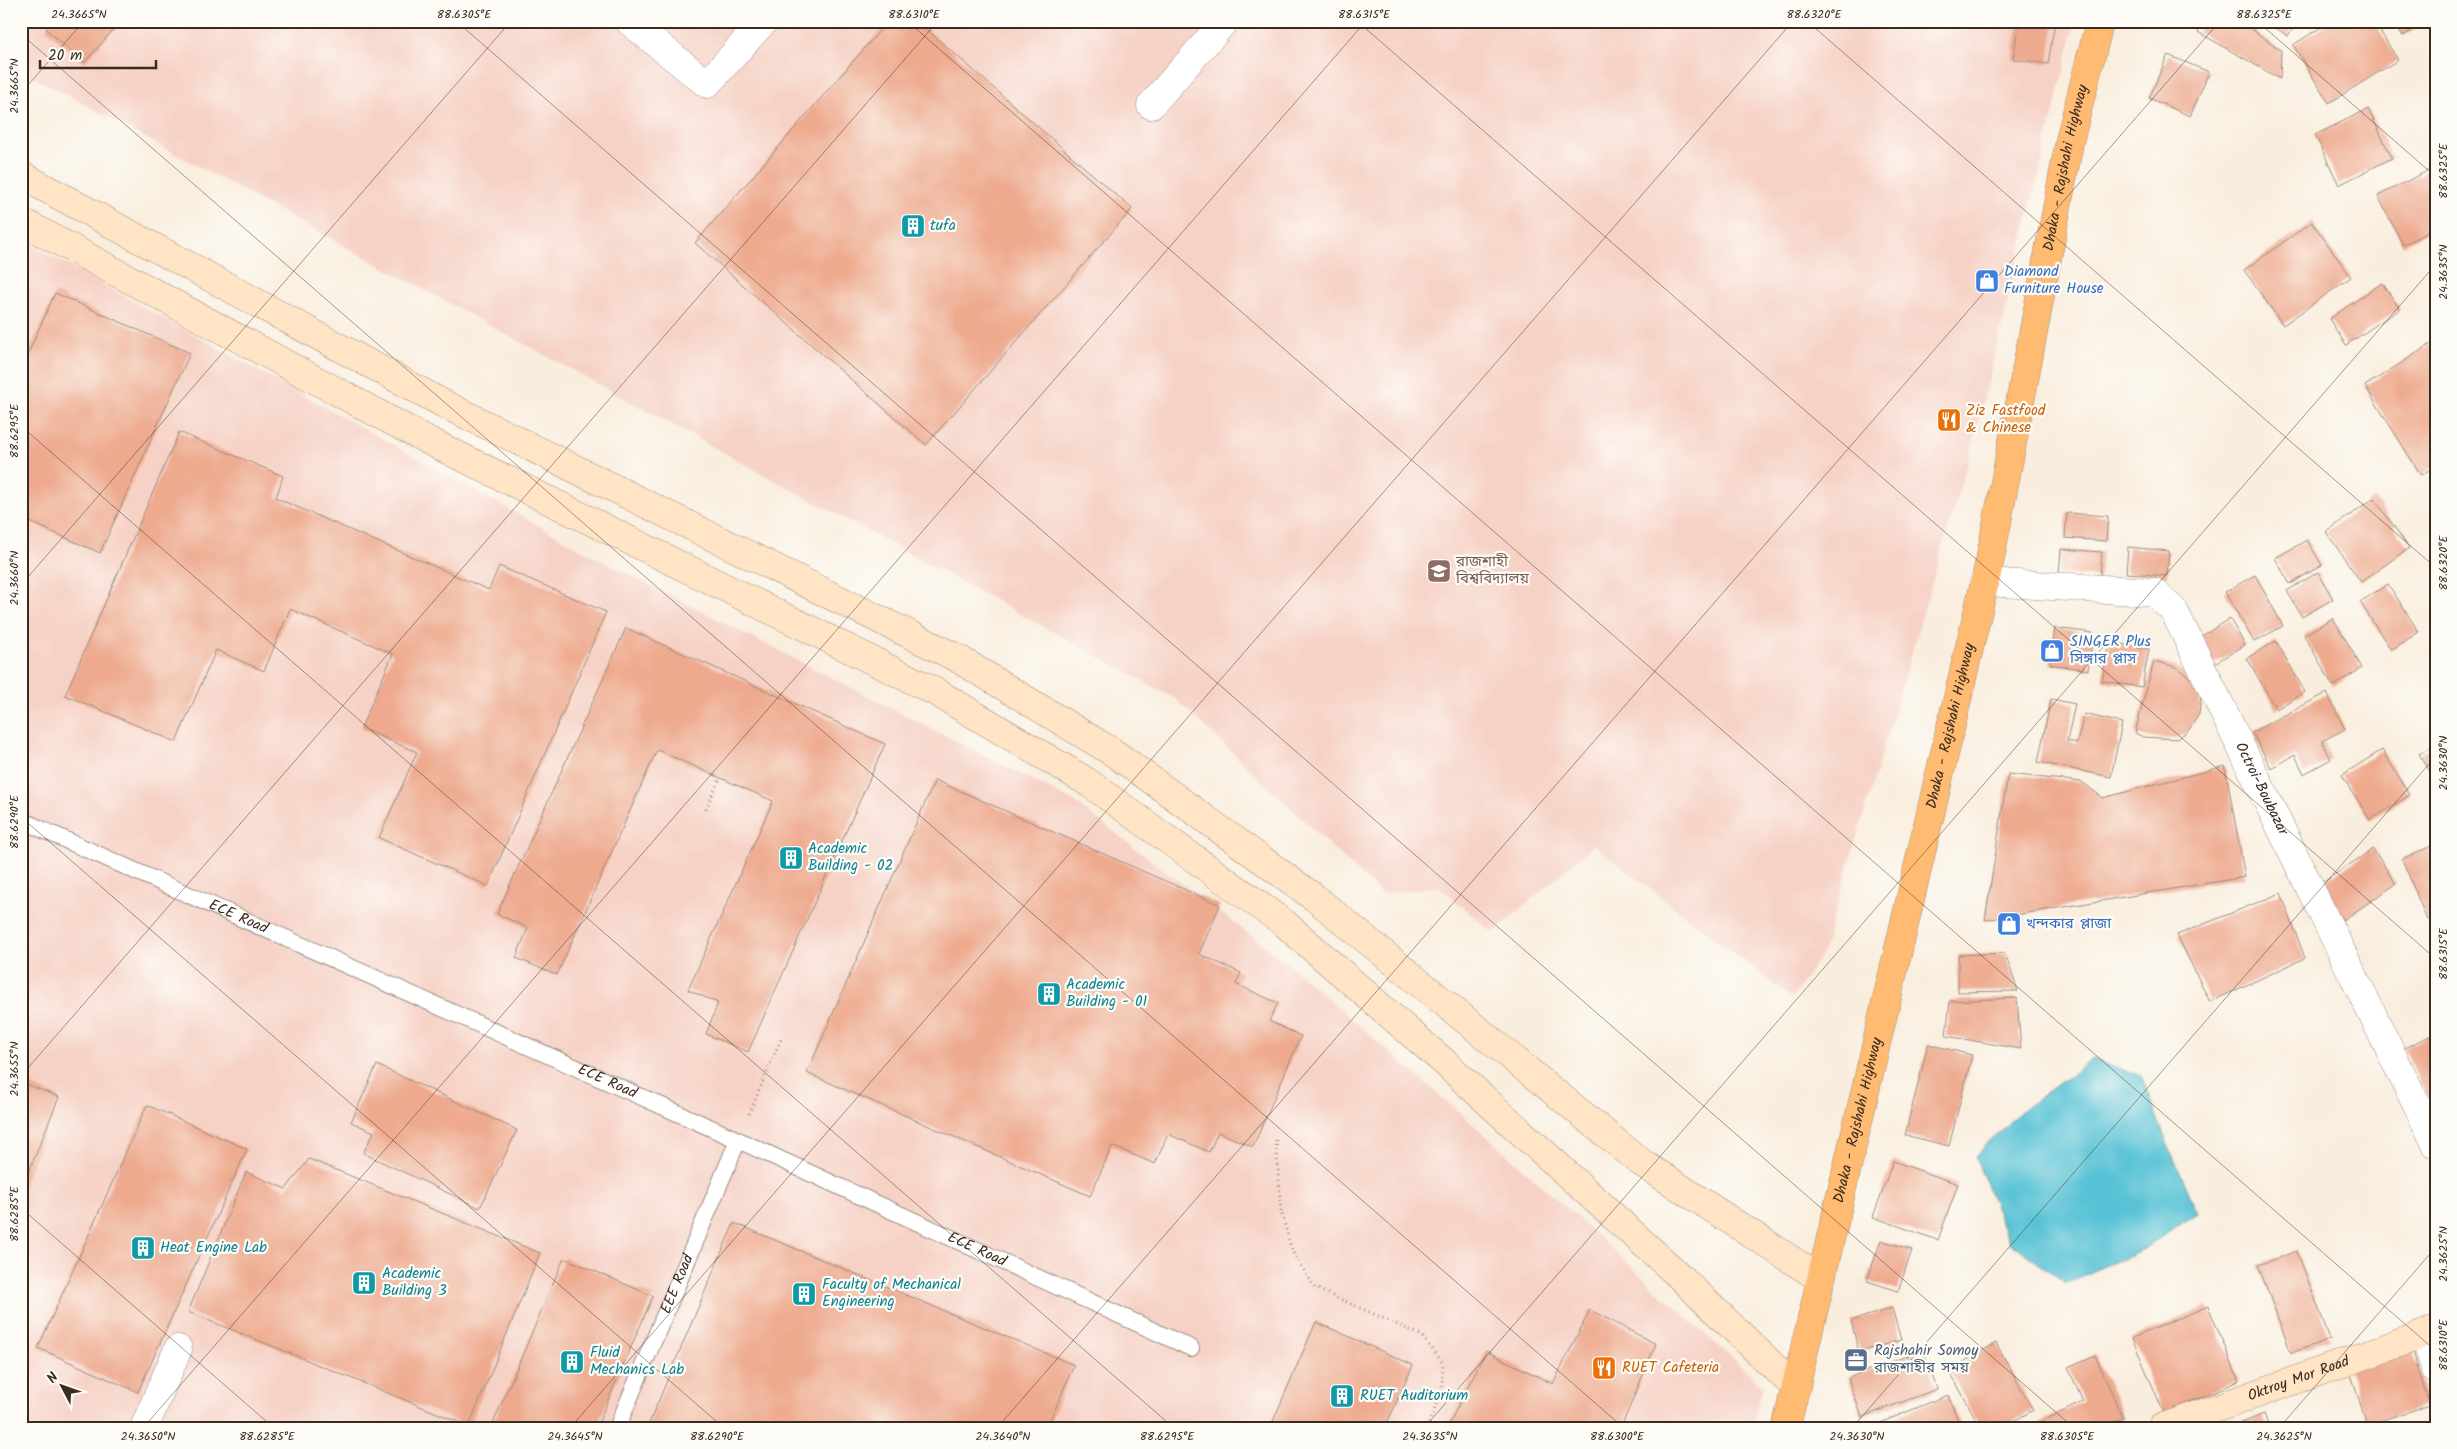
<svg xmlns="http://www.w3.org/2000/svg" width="2457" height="1449" viewBox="0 0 2457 1449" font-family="Kalam,'Noto Sans Bengali',sans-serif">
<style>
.built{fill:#f6d1c5}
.water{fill:#59c2d6;stroke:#4a767a}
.building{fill:#eeaa8f}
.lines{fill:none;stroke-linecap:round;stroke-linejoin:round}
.lane-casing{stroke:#9a8c7e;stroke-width:18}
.street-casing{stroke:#9a8c7e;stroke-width:29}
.secondary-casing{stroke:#9a8c7e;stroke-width:29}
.highway-casing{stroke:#9a8c7e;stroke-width:29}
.path{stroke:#9a8c7e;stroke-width:3;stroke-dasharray:1 4;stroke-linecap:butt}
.lane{stroke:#fff;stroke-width:16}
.street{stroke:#fff;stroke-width:28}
.secondary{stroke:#ffe4c6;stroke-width:28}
.highway{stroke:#febb71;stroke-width:28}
.ticks{fill:none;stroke:#3b2a1e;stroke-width:1;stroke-opacity:0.45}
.labels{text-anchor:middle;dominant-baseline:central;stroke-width:4.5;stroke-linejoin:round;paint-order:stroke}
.street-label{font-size:15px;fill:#3b2a1e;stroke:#fdfcf7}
.culture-label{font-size:15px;fill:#0d838f;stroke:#fdfcf7;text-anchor:start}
.shop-label{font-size:15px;fill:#366cbe;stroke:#fdfcf7;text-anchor:start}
.food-label{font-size:15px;fill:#c56008;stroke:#fdfcf7;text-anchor:start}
.education-label{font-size:15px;fill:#785e54;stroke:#fdfcf7;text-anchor:start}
.service-label{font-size:15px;fill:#4e5e75;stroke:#fdfcf7;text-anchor:start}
.neatline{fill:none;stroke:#3b2a1e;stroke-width:2}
.ticks-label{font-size:12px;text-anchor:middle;fill:#3b2a1e}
</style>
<rect width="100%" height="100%" fill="#fdfcf7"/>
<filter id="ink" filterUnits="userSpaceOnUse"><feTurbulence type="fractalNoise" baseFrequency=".02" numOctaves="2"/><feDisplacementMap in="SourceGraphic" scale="10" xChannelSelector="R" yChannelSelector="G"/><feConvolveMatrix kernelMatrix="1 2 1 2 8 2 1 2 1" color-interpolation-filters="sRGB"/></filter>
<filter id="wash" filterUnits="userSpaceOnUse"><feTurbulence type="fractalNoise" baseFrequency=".0096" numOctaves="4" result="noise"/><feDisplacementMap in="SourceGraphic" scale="20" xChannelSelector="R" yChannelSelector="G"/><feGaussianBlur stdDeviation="1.12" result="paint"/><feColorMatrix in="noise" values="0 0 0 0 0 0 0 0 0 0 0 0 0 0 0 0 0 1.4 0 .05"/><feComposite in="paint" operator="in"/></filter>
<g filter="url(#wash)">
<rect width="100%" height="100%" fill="#f9eede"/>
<path class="built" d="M 21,21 L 2076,21 L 1973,444 L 1823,952 L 1792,998 L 1594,845 L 1493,933 L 1438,886 L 1381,894 L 1176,699 L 21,70 Z
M 21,239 L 599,559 L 1073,801 L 1287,963 L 1490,1139 L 1763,1386 L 1752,1428 L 21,1428 Z"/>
<path class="water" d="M 2093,1059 L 2141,1076 L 2167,1143 L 2198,1213 L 2140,1251 L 2066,1283 L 2009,1242 L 1975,1157 L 2019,1112 Z"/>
<g id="blocks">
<path class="building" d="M 53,21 L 121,21 L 84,63 L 46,29 Z
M 888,21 L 917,21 L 1132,209 L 926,445 L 695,243 Z
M 2019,21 L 2055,21 L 2048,64 L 2013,59 Z
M 2202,21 L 2240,21 L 2281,50 L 2280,79 L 2198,32 Z
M 2265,21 L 2298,21 L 2288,36 Z
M 2331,21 L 2374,21 L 2398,60 L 2329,103 L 2293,45 Z
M 2394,21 L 2428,21 L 2403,36 Z
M 2168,55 L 2209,72 L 2190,116 L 2149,98 Z
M 2368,109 L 2392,158 L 2339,185 L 2315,135 Z
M 2431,169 L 2436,178 L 2436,228 L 2403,245 L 2378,196 Z
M 2312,222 L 2351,277 L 2283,325 L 2244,270 Z
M 2382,283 L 2400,309 L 2346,345 L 2329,319 Z
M 55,293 L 190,353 L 100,553 L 21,518 L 21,369 Z
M 2434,342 L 2436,346 L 2436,466 L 2421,475 L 2365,386 Z
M 179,432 L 283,476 L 276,498 L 489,590 L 499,566 L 606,612 L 488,886 L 379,838 L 417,752 L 361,728 L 393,654 L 290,609 L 264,671 L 216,650 L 176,742 L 65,695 Z
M 2374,498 L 2409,548 L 2361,582 L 2326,532 Z
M 2067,513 L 2108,516 L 2106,541 L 2065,538 Z
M 2307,540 L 2322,565 L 2290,584 L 2275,558 Z
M 2128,547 L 2169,551 L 2167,576 L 2126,573 Z
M 2061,549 L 2102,552 L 2100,577 L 2059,574 Z
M 2318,572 L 2333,599 L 2302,617 L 2287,591 Z
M 2255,575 L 2283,626 L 2254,642 L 2225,592 Z
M 2388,584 L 2419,632 L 2391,650 L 2360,602 Z
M 2333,618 L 2362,668 L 2333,686 L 2304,635 Z
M 2230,619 L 2245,645 L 2213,664 L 2198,638 Z
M 626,628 L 885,744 L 748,1052 L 706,1034 L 718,1003 L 688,990 L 773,801 L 657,750 L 557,975 L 516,958 L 528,928 L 497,914 Z
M 2055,628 L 2093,633 L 2088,670 L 2050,664 Z
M 2276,641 L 2305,692 L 2276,709 L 2247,658 Z
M 2109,642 L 2149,649 L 2142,687 L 2102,681 Z
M 2154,661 L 2176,667 L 2193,680 L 2201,696 L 2199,714 L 2188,731 L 2177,739 L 2143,737 L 2135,733 Z
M 2327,693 L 2345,729 L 2322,741 L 2331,759 L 2304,774 L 2295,755 L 2271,768 L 2252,732 Z
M 2051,699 L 2075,704 L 2067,741 L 2077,743 L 2084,714 L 2122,723 L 2111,777 L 2038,762 Z
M 2436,744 L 2436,780 L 2419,754 Z
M 2382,750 L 2410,795 L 2370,820 L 2342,775 Z
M 2225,766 L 2245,877 L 1985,920 L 2008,774 L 2082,782 L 2103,798 Z
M 935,780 L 1220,905 L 1199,954 L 1241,973 L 1236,984 L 1278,1003 L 1269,1021 L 1301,1036 L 1253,1147 L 1218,1132 L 1209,1152 L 1168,1134 L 1155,1164 L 1112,1146 L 1090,1196 L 807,1073 Z
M 2436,844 L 2436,916 L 2427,920 L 2402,859 Z
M 2373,849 L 2396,884 L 2343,920 L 2319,885 Z
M 2281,893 L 2305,958 L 2210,1002 L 2177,935 Z
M 2005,953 L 2018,991 L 1958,992 L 1958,955 Z
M 2017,998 L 2021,1049 L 1946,1036 L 1950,1001 Z
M 2436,1033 L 2436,1115 L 2404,1048 Z
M 1928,1044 L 1972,1055 L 1949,1146 L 1905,1135 Z
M 377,1065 L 517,1130 L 480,1208 L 363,1153 L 374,1132 L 351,1122 Z
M 21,1082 L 59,1097 L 21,1191 Z
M 147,1105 L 247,1149 L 138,1392 L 38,1348 Z
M 309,1159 L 540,1253 L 469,1426 L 188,1312 L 246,1172 L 286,1189 Z
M 1893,1161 L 1958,1184 L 1938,1240 L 1873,1217 Z
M 734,1223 L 1074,1365 L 1047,1428 L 647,1428 Z
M 1881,1240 L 1912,1250 L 1898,1291 L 1867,1281 Z
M 2297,1251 L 2330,1339 L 2291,1353 L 2258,1265 Z
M 564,1258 L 653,1296 L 596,1428 L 491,1428 Z
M 2208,1306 L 2239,1381 L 2164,1413 L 2132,1338 Z
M 1892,1308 L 1901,1340 L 1859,1352 L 1851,1321 Z
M 1590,1310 L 1656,1344 L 1622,1425 L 1624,1428 L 1447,1428 L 1486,1351 L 1553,1384 Z
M 1316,1322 L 1413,1365 L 1385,1428 L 1270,1428 Z
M 1996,1343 L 2033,1410 L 2009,1424 L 2011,1428 L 1981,1428 L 1949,1370 Z
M 2412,1348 L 2429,1405 L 2367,1425 L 2349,1368 Z
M 1923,1350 L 1937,1389 L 1862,1417 L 1848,1378 Z
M 2095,1355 L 2123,1418 L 2101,1428 L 2042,1428 L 2040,1422 L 2083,1402 L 2068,1367 Z
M 1948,1395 L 1961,1428 L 1868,1428 Z
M 2264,1414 L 2269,1428 L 2229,1428 Z"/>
</g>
</g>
<g filter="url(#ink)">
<use href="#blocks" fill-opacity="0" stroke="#9a8c7e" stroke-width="1"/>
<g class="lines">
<defs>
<g id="lane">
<path id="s1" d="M 21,820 L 738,1140 L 1191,1348"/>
<path id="s2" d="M 617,1428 L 738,1140"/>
</g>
<g id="street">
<path d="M 629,21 L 707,84 L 764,21"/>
<path d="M 1151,105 L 1225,21"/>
<path id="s3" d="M 1984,582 L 2154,592 L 2174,611 L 2436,1144"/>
<path d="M 2424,1334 L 2436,1370"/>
<path d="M 144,1428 L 178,1349"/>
</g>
<g id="secondary">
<path d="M 21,175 L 444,404 L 957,658 L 1114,753 L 1315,898 L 1642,1163 L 1821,1279"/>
<path d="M 21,221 L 425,439 L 936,692 L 1086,781 L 1284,923 L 1444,1062 L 1676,1273 L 1796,1388"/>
<path id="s4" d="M 2161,1428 L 2436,1330"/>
</g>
<g id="highway">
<path id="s5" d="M 1786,1428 L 1990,560 L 2070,139 L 2100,21"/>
</g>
</defs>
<use href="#lane" class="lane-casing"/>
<use href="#street" class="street-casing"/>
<use href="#secondary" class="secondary-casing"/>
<use href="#highway" class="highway-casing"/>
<path class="path" d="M 706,809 L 720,778
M 749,1114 L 781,1039
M 1276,1140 L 1281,1211 L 1292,1251 L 1315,1288 L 1421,1335 L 1443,1363 L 1442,1390 L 1427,1428
M 21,1261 L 28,1245"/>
<use href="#lane" class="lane"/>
<use href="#street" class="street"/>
<use href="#secondary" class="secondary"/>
<use href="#highway" class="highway"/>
</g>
</g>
<path class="ticks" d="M 456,21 L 2074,1428M 907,21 L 2436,1351M 1357,21 L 2436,959M 1807,21 L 2436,568M 2257,21 L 2436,177M 21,34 L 1624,1428M 21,93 L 84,21M 21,426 L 1174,1428M 21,585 L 511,21M 21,817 L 724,1428M 21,1076 L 938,21M 21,1208 L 274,1428M 143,1428 L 1366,21M 570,1428 L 1793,21M 997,1428 L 2220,21M 1424,1428 L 2436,264M 1852,1428 L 2436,756M 2279,1428 L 2436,1247"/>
<defs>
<symbol id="building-square" viewBox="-11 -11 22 22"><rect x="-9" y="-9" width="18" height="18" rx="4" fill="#0f9aa8" stroke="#fdfcf7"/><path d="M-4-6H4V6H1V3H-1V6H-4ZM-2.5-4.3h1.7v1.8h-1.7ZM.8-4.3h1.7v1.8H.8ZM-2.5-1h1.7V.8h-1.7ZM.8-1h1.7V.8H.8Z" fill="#fff"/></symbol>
<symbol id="shop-square" viewBox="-11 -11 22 22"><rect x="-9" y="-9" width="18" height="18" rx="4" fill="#3f7fe0" stroke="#fdfcf7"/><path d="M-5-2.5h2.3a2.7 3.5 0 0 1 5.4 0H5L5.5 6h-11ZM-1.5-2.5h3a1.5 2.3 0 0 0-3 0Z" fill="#fff"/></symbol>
<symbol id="restaurant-square" viewBox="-11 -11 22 22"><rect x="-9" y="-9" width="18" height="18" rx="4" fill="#e8710a" stroke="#fdfcf7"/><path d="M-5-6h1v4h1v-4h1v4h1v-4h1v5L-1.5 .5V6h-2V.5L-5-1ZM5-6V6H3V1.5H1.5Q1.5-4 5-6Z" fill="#fff"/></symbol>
<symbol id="university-square" viewBox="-11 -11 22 22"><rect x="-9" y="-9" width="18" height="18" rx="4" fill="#8d6e63" stroke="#fdfcf7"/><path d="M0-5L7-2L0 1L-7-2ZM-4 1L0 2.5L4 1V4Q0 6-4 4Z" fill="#fff"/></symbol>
<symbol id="office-square" viewBox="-11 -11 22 22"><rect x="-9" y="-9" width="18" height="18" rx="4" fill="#5c6f8a" stroke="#fdfcf7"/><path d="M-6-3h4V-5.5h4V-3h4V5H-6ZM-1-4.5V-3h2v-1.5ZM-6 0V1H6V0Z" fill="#fff"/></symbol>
</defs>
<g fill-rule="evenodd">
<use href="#building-square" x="899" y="212" width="28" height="28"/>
<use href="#shop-square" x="1973" y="267" width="28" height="28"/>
<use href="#restaurant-square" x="1935" y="406" width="28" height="28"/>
<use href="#university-square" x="1425" y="557" width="28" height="28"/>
<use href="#shop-square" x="2038" y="637" width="28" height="28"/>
<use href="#building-square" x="777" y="844" width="28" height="28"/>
<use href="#shop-square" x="1995" y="910" width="28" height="28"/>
<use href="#building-square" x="1035" y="980" width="28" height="28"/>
<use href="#building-square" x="129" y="1234" width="28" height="28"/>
<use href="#building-square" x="350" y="1269" width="28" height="28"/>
<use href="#building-square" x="790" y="1280" width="28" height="28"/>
<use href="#office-square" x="1842" y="1346" width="28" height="28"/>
<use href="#building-square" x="558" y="1348" width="28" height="28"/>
<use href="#restaurant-square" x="1590" y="1354" width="28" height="28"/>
<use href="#building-square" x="1328" y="1382" width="28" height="28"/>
</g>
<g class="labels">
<g class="street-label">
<text stroke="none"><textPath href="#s5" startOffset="1291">Dhaka - Rajshahi Highway</textPath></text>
<text stroke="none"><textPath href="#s5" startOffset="721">Dhaka - Rajshahi Highway</textPath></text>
<text stroke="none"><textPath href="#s3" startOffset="396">Octroi-Boubazar</textPath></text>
<text stroke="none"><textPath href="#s1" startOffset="238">ECE Road</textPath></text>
<text stroke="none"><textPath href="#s1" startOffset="642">ECE Road</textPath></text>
<text stroke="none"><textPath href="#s5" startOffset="316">Dhaka - Rajshahi Highway</textPath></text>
<text stroke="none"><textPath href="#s1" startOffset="1048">ECE Road</textPath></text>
<text stroke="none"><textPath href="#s2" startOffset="156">EEE Road</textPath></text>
<text stroke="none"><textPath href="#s4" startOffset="146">Oktroy Mor Road</textPath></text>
</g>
<g class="culture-label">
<text x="930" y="226">tufa</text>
<text x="808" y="849">Academic<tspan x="808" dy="17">Building - 02</tspan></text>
<text x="1066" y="985">Academic<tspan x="1066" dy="17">Building - 01</tspan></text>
<text x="160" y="1248">Heat Engine Lab</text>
<text x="382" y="1274">Academic<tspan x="382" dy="17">Building 3</tspan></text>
<text x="822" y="1285">Faculty of Mechanical<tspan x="822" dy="17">Engineering</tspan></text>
<text x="590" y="1353">Fluid<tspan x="590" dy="17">Mechanics Lab</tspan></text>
<text x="1360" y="1396">RUET Auditorium</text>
</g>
<g class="shop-label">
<text x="2004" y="272">Diamond<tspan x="2004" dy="17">Furniture House</tspan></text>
<text x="2070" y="642">SINGER Plus<tspan x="2070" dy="17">সিঙ্গার প্লাস</tspan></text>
<text x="2026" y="924">খন্দকার প্লাজা</text>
</g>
<g class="food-label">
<text x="1966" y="411">Ziz Fastfood<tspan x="1966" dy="17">&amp; Chinese</tspan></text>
<text x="1622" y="1368">RUET Cafeteria</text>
</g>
<g class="education-label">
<text x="1456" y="562">রাজশাহী<tspan x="1456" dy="17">বিশ্ববিদ্যালয়</tspan></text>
</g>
<g class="service-label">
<text x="1874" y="1351">Rajshahir Somoy<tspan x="1874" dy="17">রাজশাহীর সময়</tspan></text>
</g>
</g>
<rect width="2457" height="1449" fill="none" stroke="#fdfcf7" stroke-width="55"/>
<g transform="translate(62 1386) rotate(311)" stroke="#fdfcf7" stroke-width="4" paint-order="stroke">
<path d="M0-4L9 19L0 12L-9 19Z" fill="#3b2a1e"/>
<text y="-8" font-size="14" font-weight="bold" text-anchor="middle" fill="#3b2a1e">N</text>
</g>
<path d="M40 60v8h116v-8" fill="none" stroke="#3b2a1e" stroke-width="2.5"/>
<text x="48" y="60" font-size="15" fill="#3b2a1e" stroke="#fdfcf7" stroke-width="4" paint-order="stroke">20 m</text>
<rect x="28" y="28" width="2402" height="1394" class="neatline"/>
<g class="ticks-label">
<text x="79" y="18">24.3665°N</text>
<text x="464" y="18">88.6305°E</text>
<text x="914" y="18">88.6310°E</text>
<text x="1364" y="18">88.6315°E</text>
<text x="1814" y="18">88.6320°E</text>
<text x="2264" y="18">88.6325°E</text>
<text transform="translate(14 86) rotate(-90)" y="4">24.3665°N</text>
<text transform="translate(2443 171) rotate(-90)" y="4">88.6325°E</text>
<text transform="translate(2443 272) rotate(-90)" y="4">24.3635°N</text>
<text transform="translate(14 431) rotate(-90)" y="4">88.6295°E</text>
<text transform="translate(2443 563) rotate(-90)" y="4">88.6320°E</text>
<text transform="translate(14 578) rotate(-90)" y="4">24.3660°N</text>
<text transform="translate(2443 763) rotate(-90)" y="4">24.3630°N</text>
<text transform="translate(14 822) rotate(-90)" y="4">88.6290°E</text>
<text transform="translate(2443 954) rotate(-90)" y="4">88.6315°E</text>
<text transform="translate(14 1069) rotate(-90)" y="4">24.3655°N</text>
<text transform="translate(14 1214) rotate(-90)" y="4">88.6285°E</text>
<text transform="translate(2443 1254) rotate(-90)" y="4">24.3625°N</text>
<text transform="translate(2443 1345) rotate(-90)" y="4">88.6310°E</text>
<text x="148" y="1440">24.3650°N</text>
<text x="267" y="1440">88.6285°E</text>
<text x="575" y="1440">24.3645°N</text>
<text x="717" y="1440">88.6290°E</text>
<text x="1003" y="1440">24.3640°N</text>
<text x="1167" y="1440">88.6295°E</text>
<text x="1430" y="1440">24.3635°N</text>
<text x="1617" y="1440">88.6300°E</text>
<text x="1857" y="1440">24.3630°N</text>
<text x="2067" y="1440">88.6305°E</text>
<text x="2284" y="1440">24.3625°N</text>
</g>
</svg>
